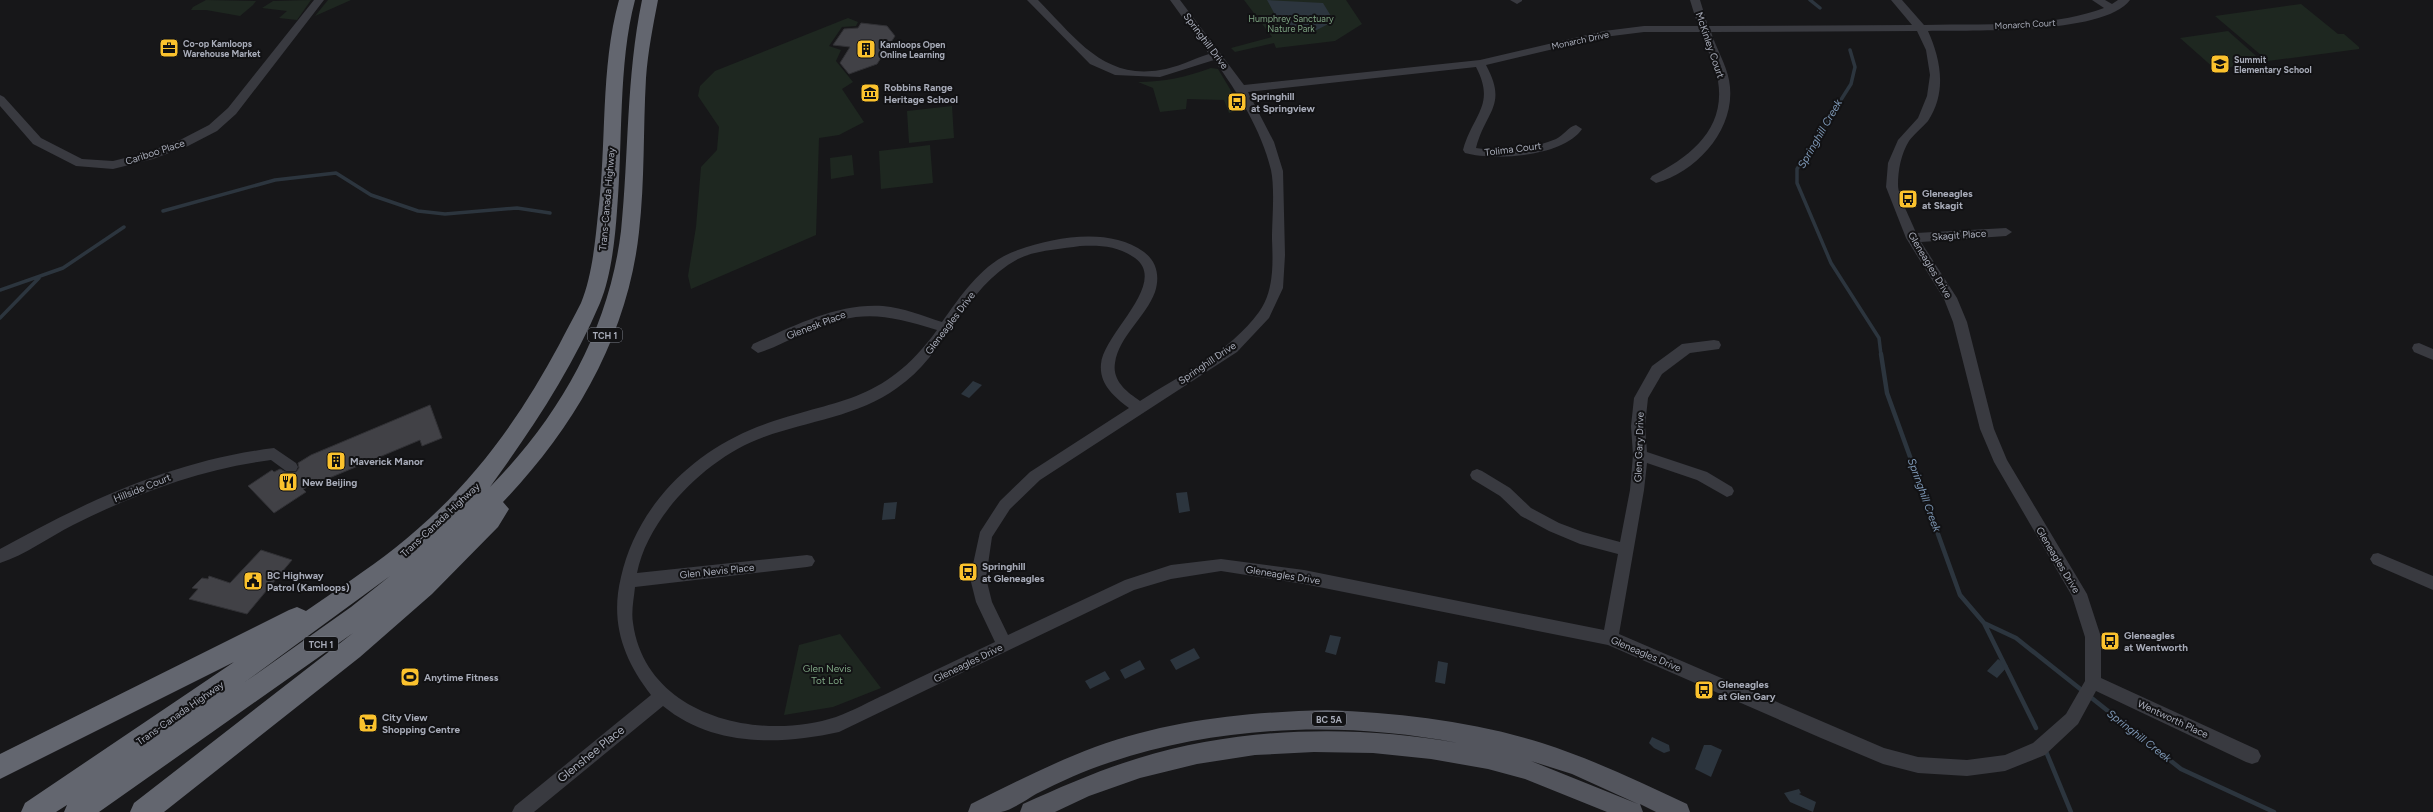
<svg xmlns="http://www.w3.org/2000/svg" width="2433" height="812" viewBox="0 0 2433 812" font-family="Figtree,sans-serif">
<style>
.green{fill:#1e2720}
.water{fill:#2c353e}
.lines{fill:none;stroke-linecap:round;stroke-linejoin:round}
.stream-far1{stroke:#2c353e;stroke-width:3.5}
.stream{stroke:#2c353e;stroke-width:4.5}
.building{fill:#414146;stroke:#313135}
.minor{fill:#393a40;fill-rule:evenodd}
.major{fill:#53555d;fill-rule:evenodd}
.highway{fill:#63666f;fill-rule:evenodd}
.labels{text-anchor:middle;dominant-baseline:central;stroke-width:4;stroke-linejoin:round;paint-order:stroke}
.far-park-label{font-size:9px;fill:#7ea583;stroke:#121214}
.far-street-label{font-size:9px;fill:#a8acb9;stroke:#121214}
.far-poi-label{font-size:9px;font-weight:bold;fill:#a8acb9;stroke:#121214;text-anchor:start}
.shield{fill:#121214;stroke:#7b7e88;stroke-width:1}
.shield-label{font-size:9px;font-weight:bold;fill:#a8acb9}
.street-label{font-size:10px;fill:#a8acb9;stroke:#121214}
.poi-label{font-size:10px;font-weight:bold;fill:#a8acb9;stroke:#121214;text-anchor:start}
.park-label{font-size:10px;fill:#7ea583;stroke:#121214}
.water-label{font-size:11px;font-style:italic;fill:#7e98b6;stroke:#121214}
.near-street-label{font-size:12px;fill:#a8acb9;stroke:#121214}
</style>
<rect width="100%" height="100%" fill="#171719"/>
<path class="green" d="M 206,0 L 256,1 L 253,5 L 240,16 L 206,10 L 191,10 L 193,7 Z
M 311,0 L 297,20 L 279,18 L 287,11 L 262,8 L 273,1 Z
M 328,0 L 351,0 L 315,16 Z
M 1244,0 L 1346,0 L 1362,24 L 1335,41 L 1276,48 L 1274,43 L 1235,52 L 1231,48 L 1272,37 Z
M 2301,4 L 2338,34 L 2344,34 L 2359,47 L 2359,49 L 2268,61 L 2215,16 Z
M 848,18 L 858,22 L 856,26 L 842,27 L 829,46 L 841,50 L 836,61 L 853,82 L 842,89 L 864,122 L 839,135 L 819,138 L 816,235 L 691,289 L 688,276 L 696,227 L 701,167 L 717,150 L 719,127 L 698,96 L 700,86 L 715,71 Z
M 2228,31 L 2264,63 L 2215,69 L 2180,38 Z
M 1211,68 L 1218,69 L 1242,109 L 1229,113 L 1224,100 L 1187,99 L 1186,109 L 1160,112 L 1153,88 L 1138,82 C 1164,82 1186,77 1211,68 Z
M 952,106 L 954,138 L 909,143 L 907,111 Z
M 930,145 L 933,183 L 881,189 L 879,151 Z
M 852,155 L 854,175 L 831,179 L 830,158 Z
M 840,634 L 881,688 L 833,707 L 784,715 L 799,645 Z"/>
<path class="water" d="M 1267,0 L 1323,3 L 1334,21 L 1311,33 L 1295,29 L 1278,20 Z
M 973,381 L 982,385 L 969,398 L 961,394 Z
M 1187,492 L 1190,511 L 1179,513 L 1176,493 Z
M 897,502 L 895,519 L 882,520 L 884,503 Z
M 1330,635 L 1341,637 L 1336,655 L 1325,652 Z
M 1194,648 L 1200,658 L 1176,670 L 1170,660 Z
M 1998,659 L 2008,666 L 1997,678 L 1987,671 Z
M 1140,660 L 1145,669 L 1125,679 L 1120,670 Z
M 1438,661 L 1448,663 L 1445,684 L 1435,682 Z
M 1105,671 L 1110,679 L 1090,689 L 1085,681 Z
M 1652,737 L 1669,745 L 1670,751 L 1664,753 L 1654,748 L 1649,743 Z
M 1704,745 L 1711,745 L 1722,750 L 1711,777 L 1695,769 Z
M 1799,789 L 1801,793 L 1799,794 L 1816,802 L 1813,812 L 1790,802 L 1784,793 Z"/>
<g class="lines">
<path class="stream-far1" d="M 1810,0 L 1820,8
M 1850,50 L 1855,67 L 1851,84 L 1797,169 L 1797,183 L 1831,263 L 1879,338 L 1881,355
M 163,211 L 275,180 L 336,173 L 371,195 L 418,211 L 445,214 L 517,208 L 550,213
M 0,290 L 63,268 L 124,227
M 0,318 L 39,278"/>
<path class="stream" d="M 1881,354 L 1887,393 L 1960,595 L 1984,623 L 2016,638 L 2181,769 L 2274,812
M 1984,623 L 2036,728
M 2045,749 L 2071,812"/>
</g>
<path class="building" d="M 861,23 L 887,26 L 895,36 L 877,64 L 849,74 L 840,63 L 850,47 L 833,45 L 844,29 L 858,28 Z
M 866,87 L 877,87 L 874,99 L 864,99 Z
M 430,405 L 442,438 L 422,446 L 420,440 L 303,489 L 306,492 L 274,513 L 248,486 L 272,470 L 274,472 L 280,469 L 286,472 L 296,472 L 299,468 L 298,463 L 311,455 Z
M 261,550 L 292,560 L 247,614 L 189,599 L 198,589 L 192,588 L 202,578 L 208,579 L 209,576 L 230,583 Z"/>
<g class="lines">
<path class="minor" d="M 314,0 L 324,0 L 236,114 L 217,131 L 188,146 L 153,159 L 113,169 L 76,166 L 33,144 L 0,106 L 0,95 L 4,97 L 41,138 L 82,159 L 113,161 L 145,153 L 180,140 L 209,125 L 228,108 Z
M 1027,0 L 1038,0 C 1074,36 1103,80 1160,70 C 1176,68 1193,59 1209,54 L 1170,0 L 1180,0 L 1244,85 L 1480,60 L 1604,31 L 1644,26 L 1698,26 L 1690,0 L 1700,0 L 1708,26 L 1912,25 L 1891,0 L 1902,0 L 1924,25 C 1983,23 2048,29 2104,8 L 2092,0 L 2105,0 L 2112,4 L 2118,0 L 2130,0 C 2104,35 1970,30 1928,31 C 1941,60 1947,92 1928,121 C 1922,128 1914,134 1909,141 C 1901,154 1898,170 1898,185 C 1898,197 1912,221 1916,233 L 2006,228 L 2012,232 L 2006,236 L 1921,242 L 1957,298 L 1967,322 L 1994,429 L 2007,460 L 2087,594 L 2101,637 L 2101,678 L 2258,750 L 2261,756 L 2258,762 L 2252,764 L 2246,762 L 2096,691 L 2078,724 L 2045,755 L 2005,771 L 1967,776 L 1918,773 L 1883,764 L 1821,738 L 1608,645 L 1304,584 L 1221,571 L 1171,579 L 1134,590 L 839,732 C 779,745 713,747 663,706 L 534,812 L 512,812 L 515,806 L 651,695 C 623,659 610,622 621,577 C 636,510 687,457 750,430 C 830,397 879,410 937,330 C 885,314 860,309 809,331 C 792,338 775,348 758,353 L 751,348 L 753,344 C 794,326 837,303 883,306 C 904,308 923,316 942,322 C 962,294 984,261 1018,250 C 1056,237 1109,227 1144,252 C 1157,262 1160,276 1155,292 C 1146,317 1119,336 1115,363 C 1112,381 1127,392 1140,401 C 1180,375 1230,352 1259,312 C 1274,291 1273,264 1272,239 C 1272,219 1275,189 1271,170 C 1261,129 1238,93 1214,60 L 1160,77 L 1115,75 L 1090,64 ZM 1917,31 L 1926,50 L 1930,75 L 1927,96 L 1918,118 L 1898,140 L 1888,163 L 1886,187 L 1906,238 L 1944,299 L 1953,322 L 1980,429 L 1994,462 L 2072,596 L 2085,637 L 2085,681 L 2066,714 L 2033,743 L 2005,755 L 1967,760 L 1918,757 L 1884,748 L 1619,634 L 1644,490 L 1647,463 L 1697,480 L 1727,497 L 1732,495 L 1734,491 L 1732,487 L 1707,472 L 1647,452 L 1645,426 L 1648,398 L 1662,374 L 1690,353 L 1719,349 L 1721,345 L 1719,341 L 1714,340 L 1682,344 L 1652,366 L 1634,398 L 1631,426 L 1633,455 L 1630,490 L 1620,542 L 1583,532 L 1559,523 L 1531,508 L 1510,488 L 1482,471 L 1477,469 L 1472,471 L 1470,475 L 1472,479 L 1500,496 L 1521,516 L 1549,531 L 1580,544 L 1618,554 L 1604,630 L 1304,570 L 1221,559 L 1171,565 L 1125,580 L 1008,635 L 992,602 L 986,578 L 992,537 L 1010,509 L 1040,480 L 1237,352 L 1269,318 L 1283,288 L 1285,255 L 1283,171 L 1274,142 L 1248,92 L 1476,67 C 1496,105 1473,114 1463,150 L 1465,153 C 1494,161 1563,157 1582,129 L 1576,125 C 1568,127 1563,136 1556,139 C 1533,149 1500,152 1476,148 C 1486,110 1508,106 1486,65 L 1604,37 L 1644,32 L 1700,32 C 1706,48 1716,65 1718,81 C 1726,129 1690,157 1652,176 L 1650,179 L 1656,183 C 1699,171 1738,126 1729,80 C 1726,64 1716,48 1711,32 ZM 1080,246 C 1101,245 1118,246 1135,258 C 1169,283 1103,334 1101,364 C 1099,384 1114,397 1129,408 L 1030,472 L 1000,501 L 980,532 L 970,578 L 976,602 L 995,642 C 959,659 922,676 886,694 C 870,701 853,711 836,717 C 760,742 646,717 633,623 C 631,611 634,598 635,587 L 807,567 L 812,566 L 815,561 L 812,556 L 807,555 L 637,573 C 648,516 709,456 764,437 C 808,421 859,416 897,388 C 947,354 964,288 1018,259 C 1036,250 1061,249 1080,246 Z
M 1510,0 L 1522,0 L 1522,1 L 1517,4 Z
M 2419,343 L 2433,349 L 2433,360 L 2414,352 L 2412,348 L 2414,344 Z
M 274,448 L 296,463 L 298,467 L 296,471 L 286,471 L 271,460 C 200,469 137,493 73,525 C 49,537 25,555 0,563 L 0,549 C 89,500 172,461 274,448 Z
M 2378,553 L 2433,576 L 2433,590 L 2373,564 L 2370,559 L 2373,554 Z"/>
<path class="major" d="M 1327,710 C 1400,713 1472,721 1542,743 C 1592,759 1640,782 1687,804 L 1690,812 L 1656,812 L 1640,804 L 1643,812 L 1607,812 L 1525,779 L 1488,769 L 1431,759 L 1373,753 L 1314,752 L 1255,755 L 1197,764 L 1140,778 L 1089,796 L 1055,812 L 1020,812 L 1023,804 C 1061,787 1099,770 1139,758 C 1240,727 1354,724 1458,743 C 1344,721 1222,725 1111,762 C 1085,770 1060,782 1036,794 C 1026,800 1012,810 1001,812 C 991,812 978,812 968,812 L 971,804 C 1012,784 1052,763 1095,747 C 1169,720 1248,712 1327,710 ZM 1531,761 L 1572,774 L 1638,804 Z"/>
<path class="highway" d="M 619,0 L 635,0 C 618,64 623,144 617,211 C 615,239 611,277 600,303 C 572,369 532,429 490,487 C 559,417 609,330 621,231 C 629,153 626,78 642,0 L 658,0 C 653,26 648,51 646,78 C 643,129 645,181 639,232 C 628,335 575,427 503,502 L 509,509 L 498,527 L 432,594 L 360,657 L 164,812 L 130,812 L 134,803 L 353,633 L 99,812 L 64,812 L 67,805 L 56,812 L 21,812 L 25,803 L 234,662 L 0,779 L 0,754 L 289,610 L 297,607 L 306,611 C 336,590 367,570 395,548 C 467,491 516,425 559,345 C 566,331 574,317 581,303 C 592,276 595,243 598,214 C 607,143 600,69 619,0 ZM 390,576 L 351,607 L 245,682 Z"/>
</g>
<defs>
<symbol id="office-square" viewBox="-11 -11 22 22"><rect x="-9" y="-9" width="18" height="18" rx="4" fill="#fbc22d" stroke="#121214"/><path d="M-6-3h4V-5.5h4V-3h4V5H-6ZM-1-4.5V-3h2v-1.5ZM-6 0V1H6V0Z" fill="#111"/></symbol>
<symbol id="building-square" viewBox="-11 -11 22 22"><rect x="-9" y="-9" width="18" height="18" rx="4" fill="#fbc22d" stroke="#121214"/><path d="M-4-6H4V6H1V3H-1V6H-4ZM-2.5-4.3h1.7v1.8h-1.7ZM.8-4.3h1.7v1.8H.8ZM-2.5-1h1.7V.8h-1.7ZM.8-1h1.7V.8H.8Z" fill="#111"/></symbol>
<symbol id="school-square" viewBox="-11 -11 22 22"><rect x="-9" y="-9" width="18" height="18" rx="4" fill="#fbc22d" stroke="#121214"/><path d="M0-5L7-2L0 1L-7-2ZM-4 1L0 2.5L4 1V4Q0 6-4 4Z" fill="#111"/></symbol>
<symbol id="museum-square" viewBox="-11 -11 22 22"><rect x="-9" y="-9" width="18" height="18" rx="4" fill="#fbc22d" stroke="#121214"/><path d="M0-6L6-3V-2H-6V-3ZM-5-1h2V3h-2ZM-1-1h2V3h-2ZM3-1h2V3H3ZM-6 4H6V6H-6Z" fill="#111"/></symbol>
<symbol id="bus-square" viewBox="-11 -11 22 22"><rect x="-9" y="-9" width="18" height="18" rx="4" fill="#fbc22d" stroke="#121214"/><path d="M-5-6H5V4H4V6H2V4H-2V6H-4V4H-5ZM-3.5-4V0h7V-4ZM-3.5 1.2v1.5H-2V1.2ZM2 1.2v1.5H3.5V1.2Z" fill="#111"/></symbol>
<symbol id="restaurant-square" viewBox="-11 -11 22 22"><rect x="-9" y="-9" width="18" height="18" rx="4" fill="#fbc22d" stroke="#121214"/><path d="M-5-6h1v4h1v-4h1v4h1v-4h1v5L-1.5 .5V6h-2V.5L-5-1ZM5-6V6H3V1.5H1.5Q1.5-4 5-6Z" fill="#111"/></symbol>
<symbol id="civic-square" viewBox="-11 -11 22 22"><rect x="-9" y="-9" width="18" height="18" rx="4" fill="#fbc22d" stroke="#121214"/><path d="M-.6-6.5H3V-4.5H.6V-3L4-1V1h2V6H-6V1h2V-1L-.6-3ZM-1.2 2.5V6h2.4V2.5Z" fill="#111"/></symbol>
<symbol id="stadium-square" viewBox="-11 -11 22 22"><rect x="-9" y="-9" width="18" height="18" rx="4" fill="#fbc22d" stroke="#121214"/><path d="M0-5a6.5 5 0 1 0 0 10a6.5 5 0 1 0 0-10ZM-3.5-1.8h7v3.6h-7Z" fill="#111"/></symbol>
<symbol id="supermarket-square" viewBox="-11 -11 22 22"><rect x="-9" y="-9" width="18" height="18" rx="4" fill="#fbc22d" stroke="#121214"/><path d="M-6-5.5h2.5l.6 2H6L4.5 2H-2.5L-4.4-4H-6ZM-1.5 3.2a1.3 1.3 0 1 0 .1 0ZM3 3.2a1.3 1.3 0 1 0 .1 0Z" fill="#111"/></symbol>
</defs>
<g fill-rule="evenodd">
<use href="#office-square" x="158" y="37" width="22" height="22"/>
<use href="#building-square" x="855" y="38" width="22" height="22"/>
<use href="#school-square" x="2209" y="53" width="22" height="22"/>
<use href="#museum-square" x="859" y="82" width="22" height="22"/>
<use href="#bus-square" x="1226" y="91" width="22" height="22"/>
<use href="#bus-square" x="1897" y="188" width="22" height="22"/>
<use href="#building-square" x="325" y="450" width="22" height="22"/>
<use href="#restaurant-square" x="277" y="471" width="22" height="22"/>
<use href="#bus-square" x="957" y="561" width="22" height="22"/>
<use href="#civic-square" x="242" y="570" width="22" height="22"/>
<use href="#bus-square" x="2099" y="630" width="22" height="22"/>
<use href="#stadium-square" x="399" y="666" width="22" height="22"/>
<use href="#bus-square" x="1693" y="679" width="22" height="22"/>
<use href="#supermarket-square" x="357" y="712" width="22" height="22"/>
</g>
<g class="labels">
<g class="far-park-label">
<text x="1291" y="18">Humphrey Sanctuary<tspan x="1291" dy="10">Nature Park</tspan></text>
</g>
<g class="far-street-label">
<text transform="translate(2025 24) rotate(-3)">Monarch Court</text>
<text transform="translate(1580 40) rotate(-12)">Monarch Drive</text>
</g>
<g class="far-poi-label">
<text x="183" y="43">Co-op Kamloops<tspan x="183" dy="10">Warehouse Market</tspan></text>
<text x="880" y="44">Kamloops Open<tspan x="880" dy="10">Online Learning</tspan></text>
<text x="2234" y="59">Summit<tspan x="2234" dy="10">Elementary School</tspan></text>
</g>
<g class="shield">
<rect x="588" y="328" width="34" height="14" rx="3"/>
<rect x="304" y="637" width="34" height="14" rx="3"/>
<rect x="1312" y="712" width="34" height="14" rx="3"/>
</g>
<g class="shield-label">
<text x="605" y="335">TCH 1</text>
<text x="321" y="644">TCH 1</text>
<text x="1329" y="719">BC 5A</text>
</g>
<g class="street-label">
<text transform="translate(1206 41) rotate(53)">Springhill Drive</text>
<text transform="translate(1710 45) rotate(71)">McKinley Court</text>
<text transform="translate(1513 149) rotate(-7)">Tolima Court</text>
<text transform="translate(155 152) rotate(-18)">Cariboo Place</text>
<text transform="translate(607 199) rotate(-85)">Trans-Canada Highway</text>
<text transform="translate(1959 235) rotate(-4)">Skagit Place</text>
<text transform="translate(1930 265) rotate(59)">Gleneagles Drive</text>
<text transform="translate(950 323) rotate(-53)">Gleneagles Drive</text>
<text transform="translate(816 325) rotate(-21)">Glenesk Place</text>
<text transform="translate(1207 363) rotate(-34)">Springhill Drive</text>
<text transform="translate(1639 447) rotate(-88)">Glen Gary Drive</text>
<text transform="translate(142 488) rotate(-22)">Hillside Court</text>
<text transform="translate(440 520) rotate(-43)">Trans-Canada Highway</text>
<text transform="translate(2058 560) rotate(59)">Gleneagles Drive</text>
<text transform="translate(717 571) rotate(-6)">Glen Nevis Place</text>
<text transform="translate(1283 575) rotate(9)">Gleneagles Drive</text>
<text transform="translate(1646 654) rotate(23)">Gleneagles Drive</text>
<text transform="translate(968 663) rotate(-26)">Gleneagles Drive</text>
<text transform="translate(180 713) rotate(-35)">Trans-Canada Highway</text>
<text transform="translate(2173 719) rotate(25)">Wentworth Place</text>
</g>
<g class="poi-label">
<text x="884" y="87">Robbins Range<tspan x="884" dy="12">Heritage School</tspan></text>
<text x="1251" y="96">Springhill<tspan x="1251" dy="12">at Springview</tspan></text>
<text x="1922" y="193">Gleneagles<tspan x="1922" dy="12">at Skagit</tspan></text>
<text x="350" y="461">Maverick Manor</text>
<text x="302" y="482">New Beijing</text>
<text x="982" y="566">Springhill<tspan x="982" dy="12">at Gleneagles</tspan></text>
<text x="267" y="575">BC Highway<tspan x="267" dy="12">Patrol (Kamloops)</tspan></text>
<text x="2124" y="635">Gleneagles<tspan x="2124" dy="12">at Wentworth</tspan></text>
<text x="424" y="677">Anytime Fitness</text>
<text x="1718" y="684">Gleneagles<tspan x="1718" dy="12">at Glen Gary</tspan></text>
<text x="382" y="717">City View<tspan x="382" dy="12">Shopping Centre</tspan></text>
</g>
<g class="park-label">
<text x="827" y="668">Glen Nevis<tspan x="827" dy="12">Tot Lot</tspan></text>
</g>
<g class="water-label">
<text transform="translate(1820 134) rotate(-60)">Springhill Creek</text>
<text transform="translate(1924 495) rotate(70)">Springhill Creek</text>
<text transform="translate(2139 736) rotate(38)">Springhill Creek</text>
</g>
<g class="near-street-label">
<text transform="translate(591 754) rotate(-39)">Glenshee Place</text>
</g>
</g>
</svg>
